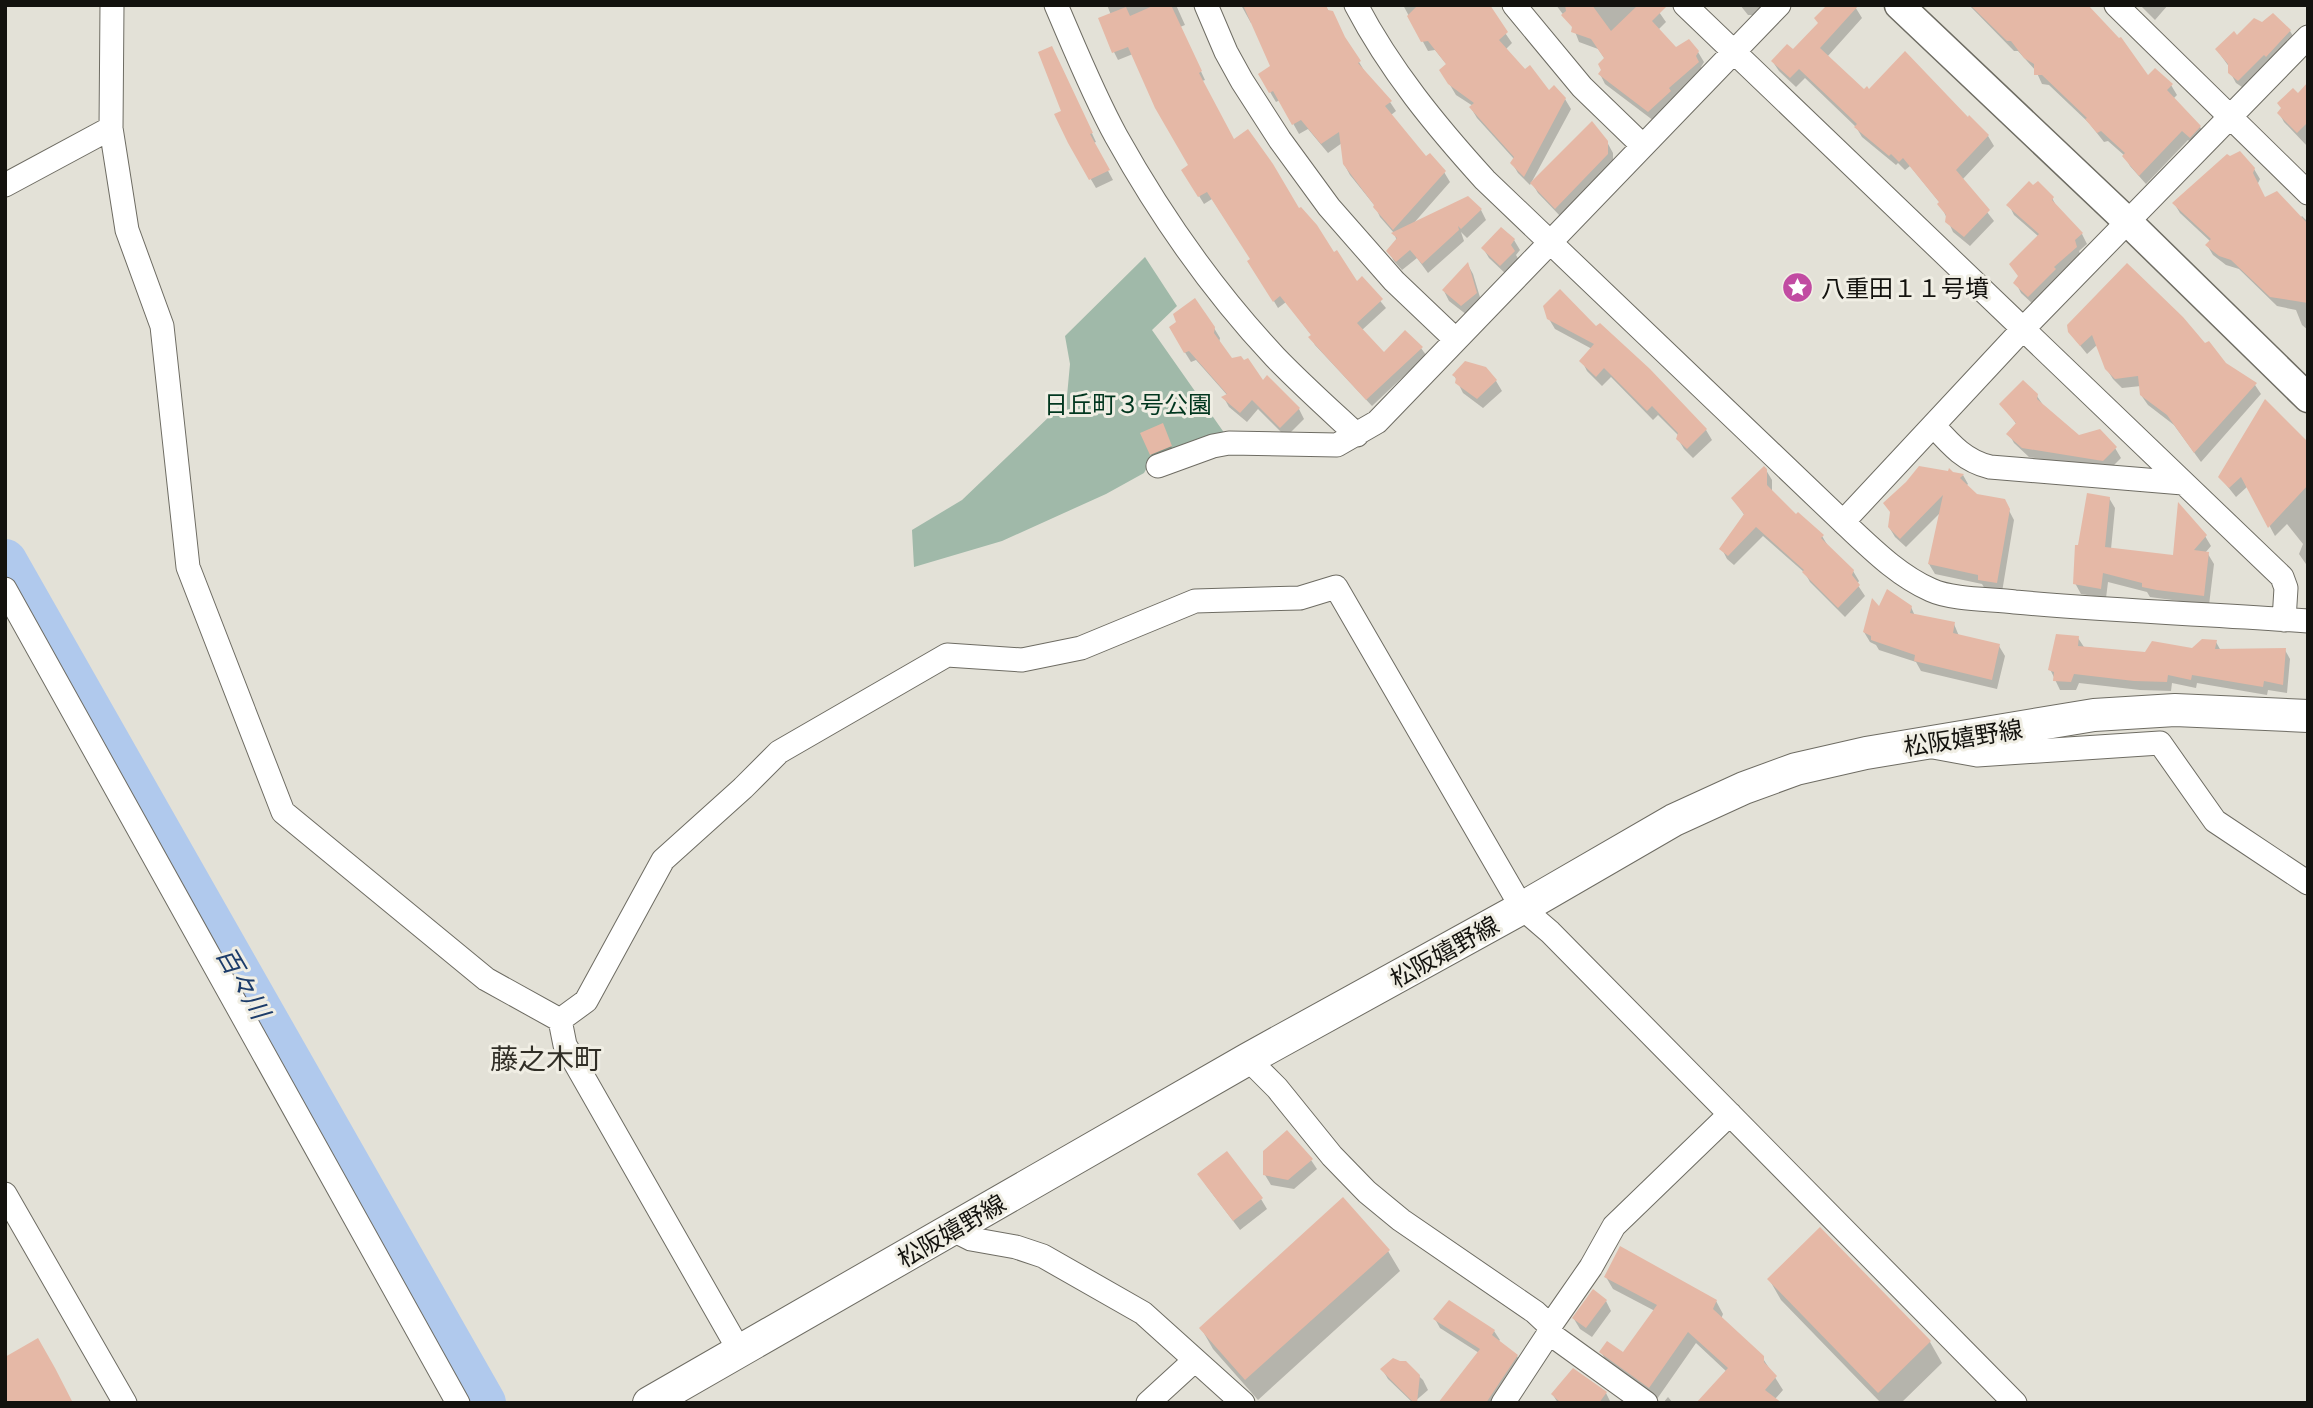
<svg xmlns="http://www.w3.org/2000/svg" width="2313" height="1408" viewBox="0 0 2313 1408" font-family="Barlow,'Noto Sans JP',sans-serif">
<style>
.green{fill:#a0b9a9}
.shadow{fill:#0003}
.lines{fill:none;stroke-linecap:round;stroke-linejoin:round}
.river{stroke:#b0c9ed;stroke-width:44}
.building{fill:#e5b8a6}
.minor-casing{stroke:#6e6c63;stroke-width:25}
.tertiary-casing{stroke:#6e6c63;stroke-width:31}
.secondary-casing{stroke:#6e6c63;stroke-width:34}
.minor{stroke:#fff;stroke-width:23}
.tertiary{stroke:#fff;stroke-width:28}
.secondary{stroke:#fff;stroke-width:32}
.labels{text-anchor:middle;dominant-baseline:central;stroke-width:6;stroke-linejoin:round;paint-order:stroke}
.poi-label{font-size:24px;fill:#13120e;stroke:#f0eee4;text-anchor:start}
.park-label{font-size:24px;fill:#00361e;stroke:#f0eee4}
.street-label{font-size:24px;fill:#13120e;stroke:#f0eee4}
.water-label{font-size:26px;font-style:italic;fill:#1c3c6a;stroke:#f0eee4}
.quarter-label{font-size:28px;fill:#312f27;stroke:#f0eee4}
</style>
<rect width="100%" height="100%" fill="#e3e1d7"/>
<path class="green" d="M 1145,257 L 1177,306 L 1152,330 L 1225,434 L 1150,462 L 1144,473 L 1106,494 L 1002,541 L 914,567 L 912,530 L 962,500 L 1052,414 L 1067,396 L 1070,364 L 1065,336 Z"/>
<path class="shadow" d="M 1107,5 L 1176,5 L 1185,25 L 1180,27 L 1205,80 L 1202,81 L 1234,142 L 1299,210 L 1357,284 L 1362,279 L 1386,308 L 1362,330 L 1384,354 L 1421,348 L 1426,355 L 1372,406 L 1315,345 L 1311,338 L 1312,336 L 1286,302 L 1278,308 L 1250,261 L 1252,260 L 1212,199 L 1204,204 L 1188,178 L 1191,166 L 1133,54 L 1118,60 L 1114,52 L 1111,15 Z
M 1241,5 L 1325,5 L 1365,72 L 1390,102 L 1396,111 L 1391,115 L 1426,158 L 1444,172 L 1450,182 L 1413,224 L 1468,198 L 1481,210 L 1486,220 L 1467,238 L 1461,232 L 1464,241 L 1428,273 L 1417,258 L 1402,270 L 1394,261 L 1388,251 L 1397,241 L 1394,233 L 1380,217 L 1375,206 L 1350,175 L 1344,164 L 1342,143 L 1328,153 L 1308,129 L 1299,134 L 1280,100 L 1276,102 L 1260,75 L 1273,67 L 1252,22 L 1251,23 Z
M 1403,5 L 1486,5 L 1512,43 L 1505,50 L 1549,93 L 1565,99 L 1571,109 L 1530,185 L 1518,173 L 1512,163 L 1514,159 L 1477,118 L 1471,108 L 1473,106 L 1456,95 L 1441,70 L 1447,65 L 1435,50 L 1428,51 Z
M 1556,5 L 1654,5 L 1666,22 L 1658,30 L 1676,49 L 1698,52 L 1704,62 L 1701,67 L 1704,72 L 1654,121 L 1605,84 L 1600,74 L 1605,59 L 1598,49 L 1579,42 L 1574,29 Z
M 1740,5 L 1766,5 L 1756,15 L 1748,15 Z
M 1854,5 L 1862,18 L 1827,57 L 1864,91 L 1968,119 L 1988,136 L 1994,146 L 1962,180 L 1994,221 L 1970,246 L 1953,232 L 1940,203 L 1910,166 L 1905,170 L 1898,163 L 1896,165 L 1862,137 L 1856,127 L 1805,78 L 1796,87 L 1779,71 L 1773,62 L 1793,52 Z
M 1969,5 L 2064,5 L 2148,78 L 2171,85 L 2177,95 L 2173,99 L 2200,127 L 2206,137 L 2196,147 L 2188,140 L 2146,184 L 2130,166 L 2125,156 L 2108,141 L 2104,142 L 2089,123 L 2049,85 L 2042,84 L 2036,71 L 2018,51 L 2014,51 Z
M 2140,5 L 2168,5 L 2155,20 Z
M 2290,31 L 2296,41 L 2245,89 L 2236,83 L 2230,72 L 2230,68 L 2217,50 L 2237,38 Z
M 1056,57 L 1096,142 L 1093,143 L 1113,180 L 1096,188 L 1069,142 L 1063,112 Z
M 2308,84 L 2308,147 L 2284,122 L 2279,113 Z
M 1607,142 L 1613,153 L 1613,165 L 1562,218 L 1538,193 L 1532,183 Z
M 2254,169 L 2260,179 L 2257,185 L 2265,199 L 2300,218 L 2302,216 L 2308,222 L 2308,330 L 2302,325 L 2296,310 L 2277,306 L 2239,269 L 2226,265 L 2213,255 L 2207,245 L 2211,242 L 2180,213 L 2174,203 Z
M 2052,198 L 2058,209 L 2082,234 L 2087,244 L 2079,251 L 2082,258 L 2035,306 L 2021,293 L 2016,283 L 2038,236 L 2014,215 L 2009,205 Z
M 1514,240 L 1520,250 L 1516,255 L 1520,262 L 1507,275 L 1489,258 L 1483,248 Z
M 1468,265 L 1473,274 L 1482,304 L 1467,315 L 1449,301 L 1444,291 Z
M 1549,319 L 1596,328 L 1706,430 L 1712,440 L 1693,458 L 1684,449 L 1678,439 L 1679,436 L 1658,415 L 1653,420 L 1611,377 L 1602,386 L 1587,371 L 1582,361 L 1592,349 L 1555,329 Z
M 1214,328 L 1220,338 L 1219,343 L 1231,360 L 1299,409 L 1304,419 L 1286,437 L 1258,409 L 1247,422 L 1229,407 L 1224,398 L 1228,396 L 1196,360 L 1191,362 L 1176,338 Z
M 2069,332 L 2204,345 L 2224,364 L 2255,385 L 2261,394 L 2201,462 L 2174,425 L 2148,405 L 2141,395 L 2141,386 L 2122,388 L 2113,379 L 2106,368 L 2097,345 L 2087,354 Z
M 1454,375 L 1496,381 L 1502,391 L 1483,408 L 1463,393 Z
M 2037,396 L 2043,405 L 2079,437 L 2115,448 L 2121,458 L 2109,470 L 2029,457 L 2014,443 L 2009,434 L 2017,425 L 2002,404 Z
M 1165,430 L 1173,451 L 1154,459 L 1151,454 Z
M 2308,444 L 2308,567 L 2299,554 L 2303,544 L 2287,524 L 2275,536 L 2248,486 L 2236,497 L 2220,477 Z
M 1766,470 L 1772,480 L 1772,493 L 1796,517 L 1822,536 L 1828,546 L 1853,571 L 1859,581 L 1857,584 L 1865,596 L 1845,617 L 1810,582 L 1805,573 L 1763,536 L 1734,565 L 1727,559 L 1722,549 L 1745,516 L 1733,498 Z
M 1963,475 L 1968,484 L 1966,486 L 1977,496 L 2004,501 L 2014,520 L 2002,592 L 1985,589 L 1982,584 L 1935,574 L 1929,564 L 1941,512 L 1906,547 L 1895,537 L 1889,527 Z
M 2109,498 L 2115,508 L 2111,549 L 2175,557 L 2205,536 L 2211,546 L 2205,553 L 2208,554 L 2214,564 L 2209,605 L 2150,597 L 2147,592 L 2108,582 L 2106,598 L 2081,594 L 2075,583 Z
M 1911,607 L 1915,616 L 1954,624 L 1959,636 L 1999,646 L 2005,656 L 1997,689 L 1921,671 L 1916,662 L 1879,650 L 1876,645 L 1870,642 L 1864,632 L 1880,610 Z
M 2078,638 L 2084,647 L 2146,654 L 2193,650 L 2216,642 L 2221,651 L 2285,650 L 2290,659 L 2287,693 L 2268,690 L 2267,695 L 2197,683 L 2196,688 L 2172,683 L 2171,691 L 2140,690 L 2079,683 L 2076,690 L 2060,690 L 2050,669 Z
M 1311,1160 L 1317,1169 L 1294,1189 L 1271,1185 L 1265,1175 Z
M 1205,1184 L 1261,1199 L 1267,1209 L 1240,1230 Z
M 1388,1251 L 1400,1271 L 1258,1400 L 1213,1349 L 1201,1328 Z
M 1606,1277 L 1716,1301 L 1723,1314 L 1721,1319 L 1762,1357 L 1783,1390 L 1775,1399 L 1727,1372 L 1696,1343 L 1657,1399 L 1608,1364 L 1601,1352 L 1623,1354 L 1655,1311 L 1613,1289 Z
M 1769,1279 L 1930,1342 L 1942,1363 L 1901,1403 L 1881,1403 L 1781,1300 Z
M 1606,1301 L 1611,1311 L 1592,1337 L 1580,1329 L 1574,1319 Z
M 1435,1319 L 1494,1331 L 1500,1340 L 1498,1342 L 1517,1356 L 1522,1365 L 1496,1403 L 1458,1403 L 1479,1353 L 1440,1328 Z
M 1405,1363 L 1423,1380 L 1428,1390 L 1413,1403 L 1388,1379 L 1382,1369 Z
M 1606,1393 L 1611,1403 L 1558,1403 L 1553,1395 Z
M 1668,1397 L 1673,1403 L 1663,1403 Z"/>
<g class="lines">
<path class="river" d="M 5,561 L 484,1403"/>
</g>
<path class="building" d="M 1155,5 L 1171,5 L 1202,71 L 1199,73 L 1234,139 L 1248,129 L 1273,164 L 1299,208 L 1301,207 L 1317,225 L 1334,252 L 1337,250 L 1357,281 L 1362,276 L 1383,299 L 1357,323 L 1384,352 L 1405,330 L 1423,347 L 1366,400 L 1308,337 L 1311,335 L 1280,296 L 1273,302 L 1247,261 L 1250,259 L 1207,192 L 1198,197 L 1181,170 L 1188,165 L 1155,108 L 1128,47 L 1112,53 L 1098,18 L 1126,7 L 1130,16 Z
M 1243,5 L 1326,5 L 1328,10 L 1333,11 L 1345,37 L 1361,61 L 1358,63 L 1392,101 L 1385,106 L 1426,156 L 1430,153 L 1446,171 L 1393,230 L 1373,207 L 1374,205 L 1343,164 L 1339,132 L 1321,144 L 1301,120 L 1292,125 L 1273,91 L 1269,93 L 1258,74 L 1270,66 Z
M 1418,5 L 1490,5 L 1508,32 L 1499,40 L 1525,69 L 1530,65 L 1549,90 L 1554,85 L 1566,98 L 1524,177 L 1510,163 L 1514,157 L 1469,107 L 1474,103 L 1448,84 L 1439,70 L 1446,64 L 1428,41 L 1421,42 L 1407,16 Z
M 1565,5 L 1592,5 L 1611,31 L 1638,5 L 1668,5 L 1652,21 L 1676,47 L 1689,39 L 1699,51 L 1696,56 L 1699,62 L 1669,88 L 1671,91 L 1648,112 L 1598,74 L 1601,70 L 1598,64 L 1604,58 L 1591,39 L 1571,32 L 1572,27 L 1561,15 L 1566,11 Z
M 1827,5 L 1859,5 L 1820,48 L 1864,89 L 1867,86 L 1869,89 L 1905,51 L 1968,117 L 1969,115 L 1989,135 L 1956,170 L 1990,210 L 1964,237 L 1945,222 L 1946,215 L 1937,204 L 1939,202 L 1903,158 L 1899,162 L 1891,154 L 1889,156 L 1854,127 L 1857,124 L 1799,69 L 1790,78 L 1771,61 L 1787,44 L 1793,49 L 1818,23 L 1814,18 Z
M 1970,5 L 2088,5 L 2119,38 L 2121,37 L 2148,75 L 2155,68 L 2173,84 L 2167,90 L 2201,126 L 2190,138 L 2182,131 L 2139,176 L 2122,156 L 2125,153 L 2101,131 L 2097,133 L 2085,119 L 2087,118 L 2042,75 L 2034,75 L 2034,64 L 2024,58 L 2011,41 L 2007,41 Z
M 2273,13 L 2291,30 L 2266,57 L 2264,55 L 2238,81 L 2228,73 L 2228,64 L 2215,49 L 2234,31 L 2237,35 L 2254,18 L 2262,22 Z
M 1052,46 L 1093,133 L 1090,134 L 1110,170 L 1089,180 L 1068,143 L 1054,114 L 1061,111 L 1038,52 Z
M 2308,82 L 2308,122 L 2297,133 L 2277,113 L 2281,108 L 2277,103 L 2293,88 L 2298,93 Z
M 1592,121 L 1608,141 L 1608,154 L 1555,209 L 1530,183 Z
M 2240,151 L 2255,168 L 2253,173 L 2265,197 L 2277,191 L 2308,224 L 2308,303 L 2270,297 L 2231,260 L 2219,256 L 2205,245 L 2211,239 L 2172,203 L 2227,154 L 2230,156 Z
M 2029,181 L 2033,185 L 2038,181 L 2054,197 L 2052,200 L 2083,233 L 2075,240 L 2077,247 L 2054,267 L 2056,269 L 2028,297 L 2013,283 L 2018,276 L 2009,264 L 2039,234 L 2006,205 Z
M 1468,196 L 1482,209 L 1461,229 L 1458,226 L 1459,230 L 1422,264 L 1410,250 L 1396,262 L 1386,251 L 1397,238 L 1391,233 Z
M 1501,227 L 1515,239 L 1511,245 L 1515,251 L 1500,266 L 1481,248 Z
M 1468,262 L 1477,293 L 1461,306 L 1442,290 Z
M 2127,263 L 2183,317 L 2205,343 L 2209,341 L 2226,363 L 2257,383 L 2194,453 L 2167,415 L 2140,395 L 2138,376 L 2115,379 L 2105,369 L 2092,335 L 2080,346 L 2068,332 L 2067,325 Z
M 1560,289 L 1596,326 L 1600,323 L 1650,369 L 1707,429 L 1687,449 L 1676,439 L 1678,433 L 1652,406 L 1647,411 L 1604,368 L 1596,377 L 1579,361 L 1594,344 L 1547,319 L 1543,306 Z
M 1195,298 L 1215,327 L 1214,333 L 1232,358 L 1241,356 L 1244,360 L 1248,358 L 1263,380 L 1267,375 L 1300,408 L 1280,428 L 1252,400 L 1240,413 L 1221,397 L 1227,394 L 1189,351 L 1184,353 L 1169,327 L 1176,322 L 1173,314 Z
M 1465,361 L 1486,367 L 1497,380 L 1477,399 L 1455,383 L 1456,378 L 1452,375 Z
M 2023,380 L 2038,394 L 2037,399 L 2079,435 L 2100,429 L 2117,447 L 2103,461 L 2022,448 L 2006,434 L 2016,423 L 1999,404 Z
M 2265,399 L 2308,442 L 2308,485 L 2268,528 L 2241,477 L 2229,488 L 2218,477 Z
M 1163,423 L 1172,446 L 1150,455 L 1140,433 Z
M 1764,466 L 1767,469 L 1767,485 L 1796,514 L 1798,512 L 1824,535 L 1821,538 L 1854,570 L 1852,575 L 1860,585 L 1838,608 L 1802,572 L 1804,570 L 1756,527 L 1728,556 L 1719,549 L 1744,514 L 1731,498 Z
M 1919,466 L 1948,471 L 1949,468 L 1953,472 L 1964,474 L 1960,478 L 1977,494 L 2005,499 L 2010,509 L 1997,583 L 1978,580 L 1978,575 L 1928,564 L 1943,495 L 1900,539 L 1888,527 L 1890,512 L 1883,503 L 1906,482 Z
M 2087,493 L 2110,497 L 2105,547 L 2173,555 L 2178,502 L 2207,535 L 2194,550 L 2209,552 L 2204,596 L 2157,590 L 2142,587 L 2142,583 L 2103,573 L 2101,589 L 2073,584 L 2075,545 L 2078,545 Z
M 1887,589 L 1912,606 L 1910,613 L 1955,622 L 1953,633 L 2000,644 L 1992,680 L 1914,661 L 1915,655 L 1871,640 L 1871,636 L 1863,632 L 1872,598 L 1879,606 Z
M 2056,634 L 2079,636 L 2078,646 L 2145,652 L 2152,641 L 2192,648 L 2202,639 L 2217,640 L 2215,649 L 2286,648 L 2283,685 L 2264,681 L 2263,687 L 2192,675 L 2191,680 L 2168,675 L 2167,682 L 2134,681 L 2074,674 L 2071,682 L 2053,681 L 2054,672 L 2048,670 Z
M 1287,1130 L 1313,1159 L 1288,1180 L 1263,1175 L 1263,1151 Z
M 1227,1151 L 1263,1198 L 1233,1221 L 1197,1174 Z
M 1343,1197 L 1390,1250 L 1245,1380 L 1199,1328 Z
M 1820,1227 L 1931,1341 L 1878,1393 L 1767,1279 Z
M 1620,1246 L 1717,1300 L 1713,1309 L 1764,1356 L 1764,1362 L 1777,1376 L 1765,1390 L 1782,1403 L 1696,1403 L 1728,1368 L 1688,1332 L 1649,1388 L 1599,1352 L 1607,1341 L 1623,1352 L 1657,1305 L 1604,1277 Z
M 1593,1289 L 1607,1300 L 1586,1328 L 1572,1318 Z
M 1449,1300 L 1495,1330 L 1492,1335 L 1518,1355 L 1486,1403 L 1438,1403 L 1480,1349 L 1433,1319 Z
M 38,1338 L 55,1368 L 73,1403 L 5,1403 L 5,1357 Z
M 1393,1358 L 1400,1361 L 1406,1361 L 1420,1375 L 1417,1403 L 1414,1403 L 1380,1369 Z
M 1573,1368 L 1607,1392 L 1599,1403 L 1561,1403 L 1551,1394 Z"/>
<g class="lines">
<defs>
<path id="minor" d="M 112,5 L 111,128 L 127,230 L 162,326 L 188,567 L 283,812 L 486,979 L 560,1020 L 565,1045 L 739,1350
M 1056,5 C 1075,49 1093,94 1116,136 C 1160,215 1214,292 1275,357 C 1301,384 1329,409 1357,435
M 1206,5 L 1226,52 L 1242,81 L 1280,140 L 1329,207 L 1394,281 L 1456,340
M 1356,5 C 1390,70 1436,126 1485,180 L 1843,522 C 1870,547 1897,575 1931,590 C 1953,600 1990,599 2015,602 C 2112,611 2210,614 2308,621
M 1514,5 L 1582,87 L 1643,146
M 1685,5 L 2282,577 L 2286,588 L 2284,620
M 2116,5 L 2308,193
M 5,185 L 111,128
M 1934,426 C 1951,445 1965,461 1990,467 L 2183,483
M 1158,466 L 1213,446 L 1229,443 L 1337,445 L 1377,422 L 1779,5
M 1843,522 L 2022,330 L 2308,37
M 5,589 L 458,1403
M 1933,747 L 1977,755 L 2160,743 L 2215,821 L 2308,883
M 560,1020 L 586,1001 L 663,860 L 743,788 L 779,752 L 947,655 L 1022,660 L 1081,648 L 1195,601 L 1300,598 L 1336,587 L 1522,908 L 1550,932 L 2015,1403
M 1248,1059 L 1277,1088 L 1332,1156 L 1367,1192 L 1401,1220 L 1535,1312 L 1550,1326
M 5,1194 L 125,1403
M 953,1230 L 971,1239 L 1016,1247 L 1043,1256 L 1143,1313 L 1243,1403
M 1549,1333 L 1646,1403
M 1148,1403 L 1195,1360
M 1503,1403 L 1549,1333 L 1550,1326 L 1591,1267 L 1614,1226 L 1730,1114"/>
<path id="tertiary" d="M 1899,5 L 2128,222 L 2308,398"/>
<path id="secondary" d="M 649,1403 L 1248,1059 L 1522,908 L 1674,820 L 1744,788 L 1796,769 L 1866,753 L 2094,715 L 2175,710 L 2308,716"/>
</defs>
<use href="#minor" class="minor-casing"/>
<use href="#tertiary" class="tertiary-casing"/>
<use href="#secondary" class="secondary-casing"/>
<use href="#minor" class="minor"/>
<use href="#tertiary" class="tertiary"/>
<use href="#secondary" class="secondary"/>
</g>
<defs>
<symbol id="sight-disc" viewBox="-11 -11 22 22"><circle r="9.5" fill="#c14ba2" stroke="#f0eee4"/><path d="M0-6L1.8-2.2L6-1.7L2.9 1.2L3.7 5.4L0 3.3L-3.7 5.4L-2.9 1.2L-6-1.7L-1.8-2.2Z" fill="#fff"/></symbol>
</defs>
<g fill-rule="evenodd">
<use href="#sight-disc" x="1780" y="270" width="35" height="35"/>
</g>
<g class="labels">
<g class="poi-label">
<text x="1821" y="287">八重田１１号墳</text>
</g>
<g class="park-label">
<text x="1128" y="403">日丘町３号公園</text>
</g>
<g class="street-label">
<text transform="translate(1963 737) rotate(-9)">松阪嬉野線</text>
<text transform="translate(1444 951) rotate(-29)">松阪嬉野線</text>
<text transform="translate(951 1230) rotate(-30)">松阪嬉野線</text>
</g>
<g class="water-label">
<text transform="translate(244 982) rotate(60)">百々川</text>
</g>
<g class="quarter-label">
<text x="546" y="1058">藤之木町</text>
</g>
</g>
<rect width="2313" height="1408" fill="none" stroke="#13120e" stroke-width="14"/>
</svg>
